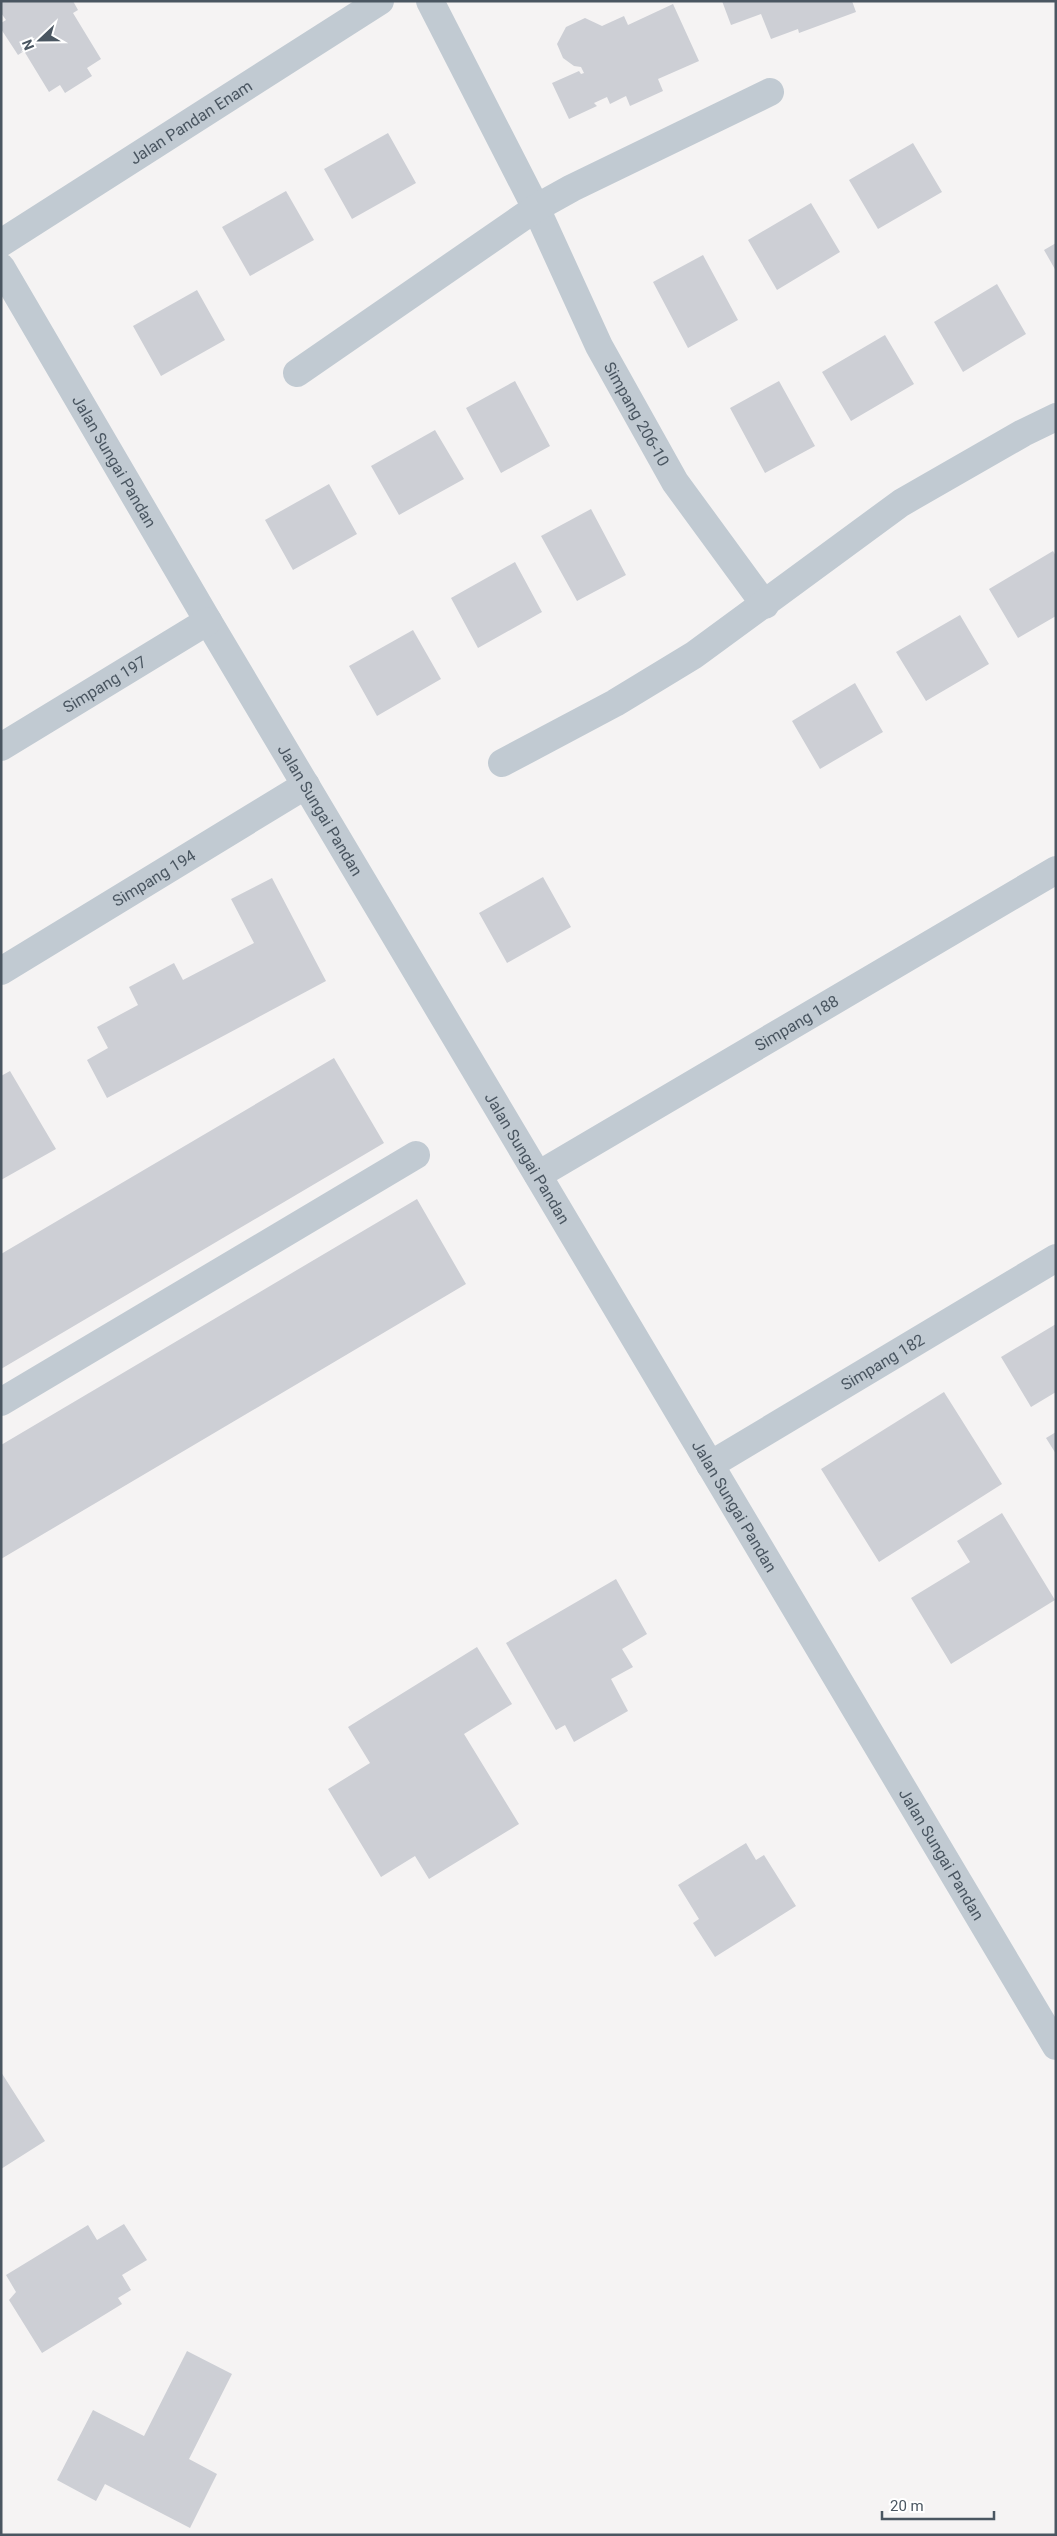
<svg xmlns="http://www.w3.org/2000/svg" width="1057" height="2536" viewBox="0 0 1057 2536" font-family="Roboto,sans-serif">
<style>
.building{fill:#cdcfd5}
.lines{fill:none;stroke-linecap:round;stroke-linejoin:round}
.minor{stroke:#c1cad2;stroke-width:28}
.labels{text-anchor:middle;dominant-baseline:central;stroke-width:4.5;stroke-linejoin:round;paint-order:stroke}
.street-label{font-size:16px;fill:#4a5661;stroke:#fff}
</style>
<rect width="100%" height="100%" fill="#f5f3f3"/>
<path class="building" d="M 1,1 L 73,1 L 78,10 L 73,13 L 101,59 L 87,68 L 92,76 L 65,93 L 60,85 L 49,92 L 24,51 L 18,55 L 1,29 L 1,23 L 6,20 L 1,13 Z
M 722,1 L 852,1 L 856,12 L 799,33 L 798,29 L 771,39 L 761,14 L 731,25 Z
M 673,4 L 699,61 L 658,79 L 663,91 L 630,106 L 626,96 L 610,104 L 607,97 L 594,103 L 597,106 L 569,119 L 552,83 L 579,71 L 581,74 L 584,73 L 581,67 L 574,66 L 563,58 L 557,44 L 566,27 L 585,18 L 602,26 L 624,16 L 628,25 Z
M 388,133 L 416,183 L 352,219 L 324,169 Z
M 913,143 L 942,192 L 878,229 L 849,180 Z
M 286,191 L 314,240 L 250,276 L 222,227 Z
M 811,203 L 840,252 L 777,290 L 748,240 Z
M 1056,243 L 1056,271 L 1044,250 Z
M 703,255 L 738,320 L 688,348 L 653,282 Z
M 997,284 L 1026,334 L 963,372 L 934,322 Z
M 197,290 L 225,340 L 161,376 L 133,326 Z
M 885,335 L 914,384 L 851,421 L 822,372 Z
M 515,381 L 550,446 L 501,473 L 466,408 Z
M 779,381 L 815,446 L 765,473 L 730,408 Z
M 435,430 L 464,479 L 399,515 L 371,466 Z
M 329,484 L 357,534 L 293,570 L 265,520 Z
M 591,509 L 626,575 L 577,601 L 541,536 Z
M 1053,551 L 1056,556 L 1056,616 L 1018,638 L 989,589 Z
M 515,562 L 542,612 L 478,648 L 451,598 Z
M 960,615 L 989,664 L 926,701 L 896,652 Z
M 413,630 L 441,679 L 377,716 L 349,666 Z
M 855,683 L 883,732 L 820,769 L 792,721 Z
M 543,877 L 571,927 L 507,963 L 479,913 Z
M 272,878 L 326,981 L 107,1098 L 87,1060 L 108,1048 L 97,1027 L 138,1005 L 129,987 L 174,963 L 183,980 L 254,943 L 231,899 Z
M 334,1058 L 384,1143 L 1,1369 L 1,1254 Z
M 10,1071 L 56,1149 L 1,1180 L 1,1076 Z
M 417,1199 L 466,1284 L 1,1559 L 1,1445 Z
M 1056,1324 L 1056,1392 L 1031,1407 L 1001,1357 Z
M 944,1392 L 1002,1484 L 879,1562 L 821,1469 Z
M 1056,1432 L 1056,1454 L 1046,1438 Z
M 1002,1513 L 1055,1600 L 951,1664 L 911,1598 L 970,1562 L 957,1541 Z
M 616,1579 L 647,1634 L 622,1649 L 633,1667 L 611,1679 L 628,1711 L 574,1742 L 565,1725 L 556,1730 L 506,1643 Z
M 477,1647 L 512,1704 L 464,1734 L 519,1824 L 429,1879 L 415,1856 L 381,1877 L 328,1789 L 370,1763 L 348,1727 Z
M 746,1843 L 756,1860 L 764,1855 L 796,1906 L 715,1957 L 693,1923 L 699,1919 L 678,1885 Z
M 1,2072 L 45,2141 L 1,2169 Z
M 124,2224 L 147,2260 L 122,2275 L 131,2290 L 118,2298 L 122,2304 L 42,2353 L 9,2300 L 16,2292 L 6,2275 L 88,2225 L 97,2240 Z
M 187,2351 L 232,2374 L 189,2459 L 217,2474 L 190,2528 L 105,2484 L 96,2501 L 57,2480 L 93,2410 L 144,2436 Z"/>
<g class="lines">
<g class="minor">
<path id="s1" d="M 430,1 L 536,208 L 599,346 L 675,482 L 765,605"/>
<path id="s2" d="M 1,243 L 380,1"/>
<path id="s3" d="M 1,267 L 208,621 L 1056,2046"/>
<path d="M 297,373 L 536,208 L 572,188 L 770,92"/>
<path id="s4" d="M 1,747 L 208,621"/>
<path d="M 502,763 L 615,703 L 694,655 L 901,503 L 1023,433 L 1056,417"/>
<path id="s5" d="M 1,971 L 306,785"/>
<path id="s6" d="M 538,1175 L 1056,870"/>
<path d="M 1,1402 L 416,1155"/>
<path id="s7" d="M 710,1465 L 1056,1258"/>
</g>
</g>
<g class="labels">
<g class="street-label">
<text stroke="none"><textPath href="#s2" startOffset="225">Jalan Pandan Enam</textPath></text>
<text stroke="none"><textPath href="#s1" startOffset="462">Simpang 206-10</textPath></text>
<text stroke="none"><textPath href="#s3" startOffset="225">Jalan Sungai Pandan</textPath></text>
<text stroke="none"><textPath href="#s4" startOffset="121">Simpang 197</textPath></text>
<text stroke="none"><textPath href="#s3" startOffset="630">Jalan Sungai Pandan</textPath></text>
<text stroke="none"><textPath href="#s5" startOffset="179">Simpang 194</textPath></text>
<text stroke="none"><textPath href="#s6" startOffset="300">Simpang 188</textPath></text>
<text stroke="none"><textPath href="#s3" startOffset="1035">Jalan Sungai Pandan</textPath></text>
<text stroke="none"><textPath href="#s7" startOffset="201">Simpang 182</textPath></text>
<text stroke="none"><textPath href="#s3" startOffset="1440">Jalan Sungai Pandan</textPath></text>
<text stroke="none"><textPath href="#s3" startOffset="1845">Jalan Sungai Pandan</textPath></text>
</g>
</g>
<rect width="1057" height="2536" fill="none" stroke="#4a5661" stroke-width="5"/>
<g transform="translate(40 40) rotate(248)" stroke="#ffffff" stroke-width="4" paint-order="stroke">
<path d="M0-4L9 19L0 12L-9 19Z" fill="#4a5661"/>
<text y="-8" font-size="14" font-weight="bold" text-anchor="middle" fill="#4a5661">N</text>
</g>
<path d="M882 2511v8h112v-8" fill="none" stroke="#4a5661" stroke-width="2.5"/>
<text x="890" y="2511" font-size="15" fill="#4a5661" stroke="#ffffff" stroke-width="4" paint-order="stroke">20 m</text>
</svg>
